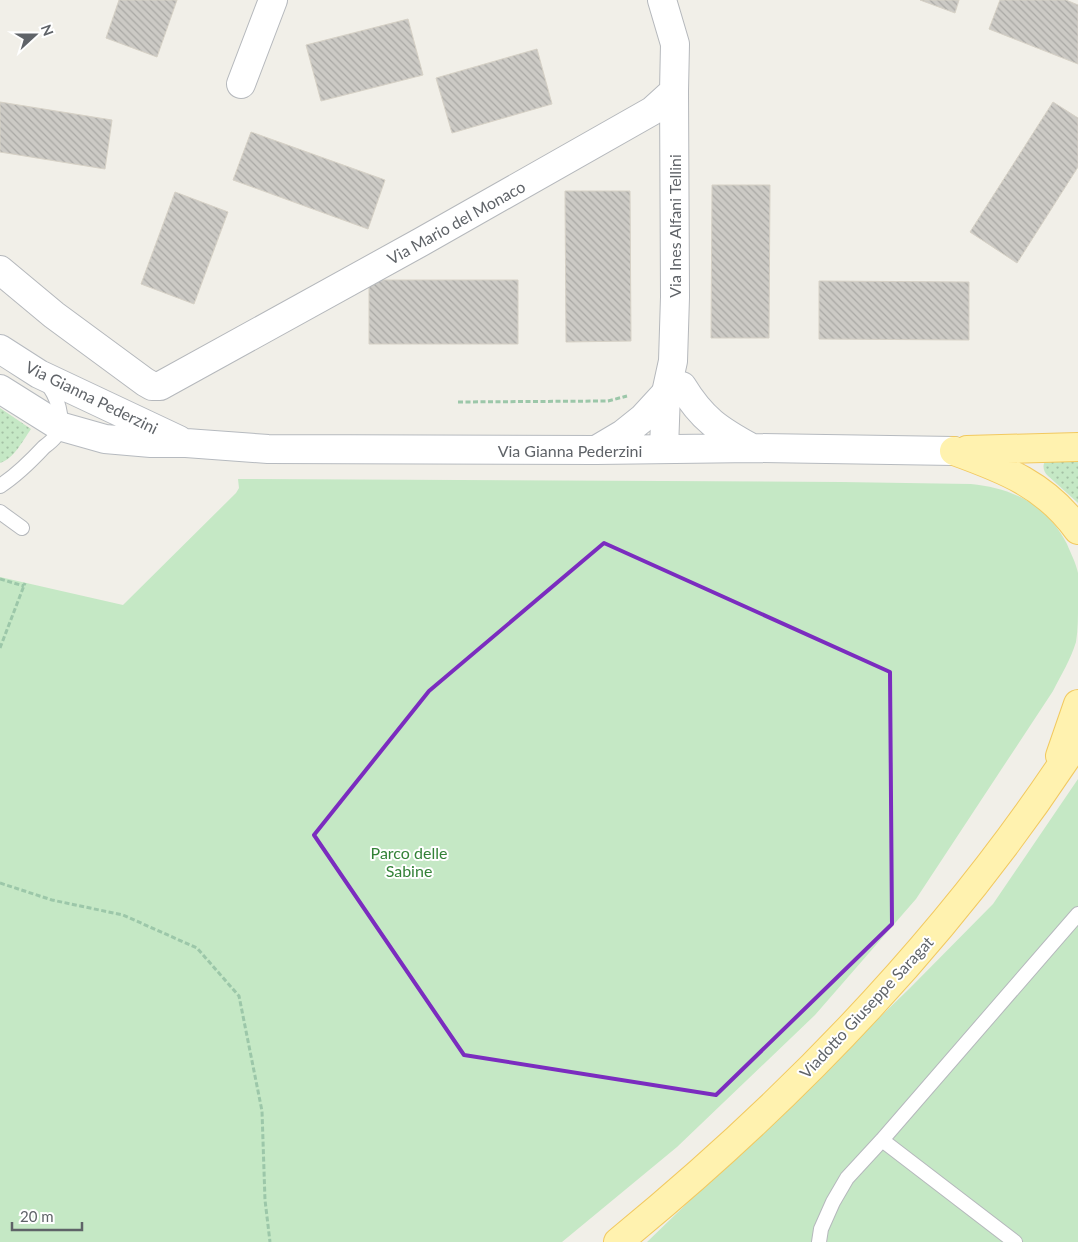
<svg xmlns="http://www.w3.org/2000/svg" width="1078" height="1242" viewBox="0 0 1078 1242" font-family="Lato,sans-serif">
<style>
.grass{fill:url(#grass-dots)}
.green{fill:#c5e8c5}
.building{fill:url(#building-back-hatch);stroke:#d6d1c6}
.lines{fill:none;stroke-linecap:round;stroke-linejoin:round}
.lane-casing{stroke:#b5b8bc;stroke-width:16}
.street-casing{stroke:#b5b8bc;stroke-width:30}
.secondary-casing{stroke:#b6babf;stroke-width:30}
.primary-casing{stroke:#f2c960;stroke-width:30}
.path{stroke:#9cc7a9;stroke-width:3;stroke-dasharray:5 2.5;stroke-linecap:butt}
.lane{stroke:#fff;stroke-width:14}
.street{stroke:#fff;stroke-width:28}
.secondary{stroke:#fff;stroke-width:28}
.primary{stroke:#fff2af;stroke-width:28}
.marked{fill:none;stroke:#7b2cbf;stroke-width:4;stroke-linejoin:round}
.labels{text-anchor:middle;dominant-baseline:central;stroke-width:4;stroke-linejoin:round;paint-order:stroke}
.street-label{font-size:16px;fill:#5f6368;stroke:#fff}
.park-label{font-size:16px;fill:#348238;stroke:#fff}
</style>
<defs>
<pattern id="grass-dots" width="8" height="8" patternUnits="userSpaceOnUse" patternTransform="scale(1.25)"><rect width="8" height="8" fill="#c5e8c5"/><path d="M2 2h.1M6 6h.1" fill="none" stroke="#a3c0a4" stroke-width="1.8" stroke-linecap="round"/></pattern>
<pattern id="building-back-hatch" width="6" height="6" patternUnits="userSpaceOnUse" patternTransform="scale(1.25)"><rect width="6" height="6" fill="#cccac5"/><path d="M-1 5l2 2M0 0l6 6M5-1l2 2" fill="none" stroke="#a9a8a4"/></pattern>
</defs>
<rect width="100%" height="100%" fill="#f1efe8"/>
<path class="grass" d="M 0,408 L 31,429 C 23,440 14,459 0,463 Z
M 1078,459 L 1078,503 L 1047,475 C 1044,471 1042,467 1045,461 Z"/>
<path class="green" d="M 238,479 L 841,482 L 971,484 C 1013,488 1047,505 1067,544 C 1071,554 1076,563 1078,573 C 1078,583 1078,594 1078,604 C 1078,617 1078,630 1076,642 C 1071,659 1061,675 1053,691 L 916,899 L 815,1015 L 677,1147 L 562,1242 L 0,1242 L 0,577 L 123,605 L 236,493 L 239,488 Z
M 1078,779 L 1078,1242 L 647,1242 L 909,989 L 993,904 Z"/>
<path class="building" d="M 119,0 L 177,0 L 157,57 L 106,38 Z
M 920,0 L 959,0 L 955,13 Z
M 1000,0 L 1066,0 L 1078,5 L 1078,64 L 989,29 Z
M 408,19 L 423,75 L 321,101 L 306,45 Z
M 537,49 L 552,104 L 452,133 L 436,78 Z
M 0,102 L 112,120 L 105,169 L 0,152 Z
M 1053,102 L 1078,118 L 1078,167 L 1017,263 L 970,232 Z
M 251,132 L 385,180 L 368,229 L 233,180 Z
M 712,185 L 770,185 L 769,338 L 711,338 Z
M 565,191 L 630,191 L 631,341 L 566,342 Z
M 175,192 L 228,212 L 194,304 L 141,284 Z
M 369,280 L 518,280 L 518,344 L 369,344 Z
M 819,281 L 969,282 L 969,340 L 819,339 Z"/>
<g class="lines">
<defs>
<path id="lane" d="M 0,486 C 17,475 30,462 44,447 C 48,444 53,440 56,436 C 66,419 57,395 45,381
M 0,512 L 22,528
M 882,1140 L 1015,1242
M 819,1242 L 821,1229 L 833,1202 L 847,1178 L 882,1140 L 1078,914"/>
<path id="street" d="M 241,84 L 273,0
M 0,270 L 54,315 L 145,382 L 152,386 L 160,386 L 421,242 L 652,111 L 674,91 L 675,44 L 662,0
M 664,449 L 666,393 L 673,361 L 675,297 L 674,91"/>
<path id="secondary" d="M 0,349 L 39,374 L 179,440
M 682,386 C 702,419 719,430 752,448
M 0,389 L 59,426 L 105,439 L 151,443 L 186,443 L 268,449 L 596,450 L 754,448 L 954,451
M 596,450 L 623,434 L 643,418 L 666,393"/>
<path id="primary" d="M 967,450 L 1078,447
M 954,451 C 1004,469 1046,485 1078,530
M 1060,756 L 1078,704
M 618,1242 C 794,1098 954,932 1078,740"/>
</defs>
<use href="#lane" class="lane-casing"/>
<use href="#street" class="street-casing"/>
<use href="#secondary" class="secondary-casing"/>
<use href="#primary" class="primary-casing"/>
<path class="path" d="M 458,402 L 608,401 L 627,396
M 0,579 L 24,586
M 0,648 L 25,583
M 0,883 L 52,900 L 123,915 L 197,948 L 239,996 L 262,1111 L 265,1200 L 270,1242"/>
<use href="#lane" class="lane"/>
<use href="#street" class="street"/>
<use href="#secondary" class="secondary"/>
<use href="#primary" class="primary"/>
</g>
<path class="marked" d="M 604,543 L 890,672 L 892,924 L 716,1095 L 464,1055 L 314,835 L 429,691 Z"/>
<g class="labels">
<g class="street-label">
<text transform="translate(456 222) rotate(-29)">Via Mario del Monaco</text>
<text transform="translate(674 226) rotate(-90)">Via Ines Alfani Tellini</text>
<text transform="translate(92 397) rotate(26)">Via Gianna Pederzini</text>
<text x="570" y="450">Via Gianna Pederzini</text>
<text transform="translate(866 1007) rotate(-47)">Viadotto Giuseppe Saragat</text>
</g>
<g class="park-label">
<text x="409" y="852">Parco delle<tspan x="409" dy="18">Sabine</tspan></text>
</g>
</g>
<g transform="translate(35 35) rotate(69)" stroke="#ffffff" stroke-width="4" paint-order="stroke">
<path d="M0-4L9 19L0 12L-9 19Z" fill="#5f6368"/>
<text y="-8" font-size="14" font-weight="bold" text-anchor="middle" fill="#5f6368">N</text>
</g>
<path d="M12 1222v8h70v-8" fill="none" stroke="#5f6368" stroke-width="2.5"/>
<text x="20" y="1222" font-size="15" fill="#5f6368" stroke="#ffffff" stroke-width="4" paint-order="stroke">20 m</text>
</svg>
